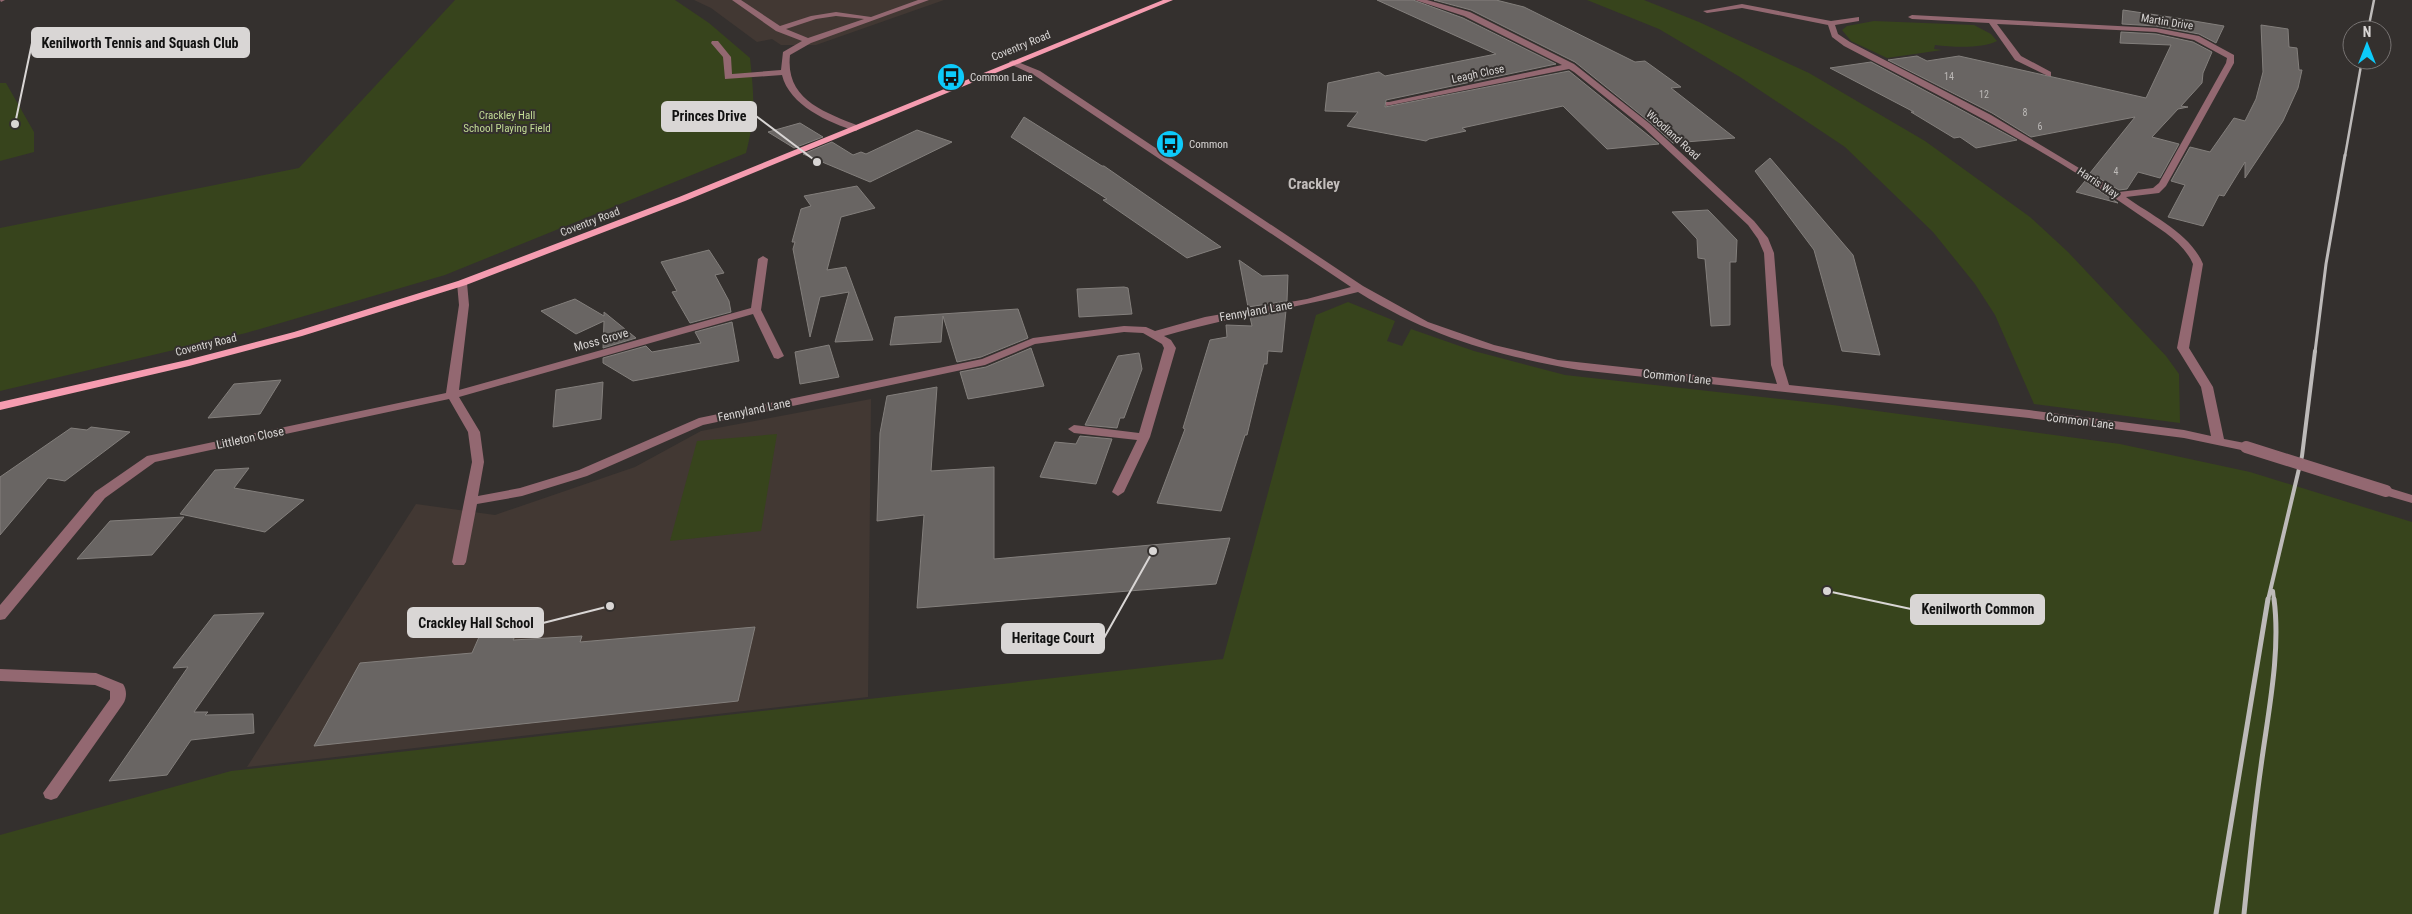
<svg xmlns="http://www.w3.org/2000/svg" width="2412" height="914" viewBox="0 0 2412 914" font-family="'Roboto Condensed',sans-serif">
<style>
.built{fill:#423833}
.green{fill:#37441c}
.building{fill:#696563;stroke:#837f7c}
.lines{fill:none;stroke-linecap:round;stroke-linejoin:round}
.minor{fill:#936871;fill-rule:evenodd}
.major{fill:#f59cb0;fill-rule:evenodd}
.rail-far3{stroke:#bdbab9;stroke-width:2.5}
.rail-far2{stroke:#bdbab9;stroke-width:3}
.rail-far1{stroke:#bdbab9;stroke-width:4}
.rail{stroke:#bdbab9;stroke-width:5}
.minor-bridge{stroke:#936871;stroke-width:12}
.labels{text-anchor:middle;dominant-baseline:central;stroke-width:4;stroke-linejoin:round;paint-order:stroke}
.number-label{font-size:10px;fill:#bdbab8}
.far-street-label{font-size:11px;fill:#d9d6d5;stroke:#34302e}
.far-poi-label{font-size:11px;fill:#d9d6d5;stroke:#34302e;text-anchor:start}
.far-park-label{font-size:11px;fill:#c2db95;stroke:#34302e}
.street-label{font-size:12px;fill:#d9d6d5;stroke:#34302e}
.far-district-label{font-size:15px;font-weight:bold;fill:#c2bdbb;stroke:#34302e}
.leader{fill:none;stroke:#d9d6d5;stroke-width:2}
.callout-dot{fill:#d9d6d5;stroke:#34302e;stroke-width:2}
.callout{fill:#d9d6d5;stroke:#d9d6d5;stroke-width:2}
.callout-label{font-size:14px;text-anchor:middle;font-weight:bold;fill:#111}
</style>
<rect width="100%" height="100%" fill="#34302e"/>
<path class="built" d="M 694,0 L 944,0 L 816,45 L 781,45 L 772,39 L 757,42 L 711,8 Z
M 871,399 L 868,697 L 247,767 L 416,504 L 495,515 L 635,467 L 701,431 Z"/>
<path class="green" d="M 455,0 L 675,0 L 709,23 L 750,58 C 754,97 756,114 746,153 L 445,275 L 246,333 L 0,391 L 0,228 L 299,168 Z
M 1587,0 L 1644,0 L 1699,22 L 1809,73 L 1925,141 L 2030,217 L 2068,252 L 2166,356 L 2179,374 L 2180,423 L 2034,404 L 1995,315 L 1975,284 L 1933,232 L 1845,147 L 1740,77 L 1659,29 Z
M 1874,21 L 1974,25 L 1991,34 L 1997,41 C 1982,49 1952,47 1935,45 L 1934,49 L 1942,50 L 1887,58 L 1851,41 L 1842,30 L 1847,26 Z
M 0,83 L 6,83 L 34,132 L 34,152 L 0,161 Z
M 1348,302 L 1395,321 L 1387,341 L 1402,346 L 1411,329 L 1474,351 L 1565,375 L 1833,405 L 2120,444 L 2250,472 L 2412,522 L 2412,914 L 0,914 L 0,835 L 231,771 L 1223,659 L 1316,315 Z
M 777,434 L 761,531 L 670,541 L 697,441 Z"/>
<path class="building" d="M 1377,0 L 1413,0 L 1463,18 L 1556,64 L 1386,100 L 1385,107 L 1569,71 L 1659,144 L 1607,149 L 1563,106 L 1462,128 L 1466,131 L 1429,139 L 1426,141 L 1347,126 L 1358,112 L 1325,111 L 1328,83 L 1379,72 L 1385,76 L 1496,54 Z
M 1434,0 L 1496,0 L 1524,7 L 1635,62 L 1645,61 L 1681,87 L 1671,88 L 1735,138 L 1673,143 L 1651,123 L 1575,62 L 1471,10 Z
M 2123,10 L 2170,17 L 2224,26 L 2216,43 L 2199,34 L 2156,26 L 2122,24 Z
M 2261,25 L 2288,29 L 2289,47 L 2297,48 L 2299,70 L 2302,70 L 2298,88 L 2283,121 L 2245,178 L 2245,162 L 2224,196 L 2219,195 L 2203,226 L 2168,217 L 2185,185 L 2171,181 L 2190,147 L 2210,152 L 2234,118 L 2245,121 L 2256,99 L 2263,72 Z
M 2121,32 L 2156,34 L 2193,42 L 2212,52 L 2203,73 L 2202,83 L 2181,106 L 2188,107 L 2178,109 L 2152,137 L 2179,144 L 2160,178 L 2138,172 L 2127,189 L 2119,190 L 2090,173 L 2135,117 L 2031,137 L 1992,113 L 1888,60 L 1917,56 L 1927,61 L 1959,56 L 2146,98 L 2171,45 L 2120,43 Z
M 1871,62 L 1956,107 L 2017,140 L 1976,148 L 1960,137 L 1954,138 L 1911,112 L 1914,112 L 1830,68 Z
M 1024,117 L 1102,166 L 1104,166 L 1221,247 L 1187,258 L 1103,200 L 1107,199 L 1011,137 Z
M 800,123 L 823,137 L 794,148 L 768,132 Z
M 917,130 L 952,142 L 870,182 L 803,154 L 832,142 L 853,155 L 861,152 L 866,154 Z
M 1770,158 L 1853,255 L 1880,355 L 1842,351 L 1814,250 L 1755,171 Z
M 2085,181 L 2118,203 L 2076,192 Z
M 857,186 L 875,208 L 841,217 L 827,270 L 846,267 L 873,340 L 835,342 L 849,292 L 820,297 L 810,337 L 793,249 L 795,242 L 792,242 L 801,209 L 811,206 L 804,196 Z
M 1708,210 L 1737,240 L 1736,262 L 1730,262 L 1730,325 L 1711,326 L 1705,259 L 1698,258 L 1697,239 L 1672,212 Z
M 709,250 L 724,273 L 715,275 L 729,301 L 731,312 L 690,323 L 672,292 L 677,291 L 661,262 Z
M 1239,260 L 1262,276 L 1288,275 L 1287,301 L 1248,307 Z
M 1124,287 L 1128,288 L 1132,314 L 1079,317 L 1077,289 Z
M 575,299 L 604,316 L 604,312 L 636,338 L 603,348 L 604,321 L 576,334 L 541,311 Z
M 1018,309 L 1028,338 L 981,357 L 957,362 L 943,316 L 941,342 L 890,345 L 895,317 Z
M 1286,310 L 1282,352 L 1268,351 L 1267,364 L 1264,364 L 1247,435 L 1245,435 L 1221,511 L 1157,503 L 1185,429 L 1183,428 L 1210,340 L 1227,337 L 1226,325 L 1252,326 L 1250,317 Z
M 732,322 L 739,361 L 633,381 L 603,363 L 603,358 L 646,346 L 652,352 L 701,343 L 695,332 Z
M 829,345 L 839,377 L 800,384 L 795,352 Z
M 1031,348 L 1044,386 L 968,399 L 960,372 L 986,367 Z
M 1139,353 L 1142,369 L 1124,418 L 1120,418 L 1117,428 L 1085,425 L 1118,356 Z
M 281,380 L 260,414 L 208,418 L 234,384 Z
M 603,382 L 601,419 L 553,427 L 556,390 Z
M 937,387 L 931,471 L 994,467 L 994,559 L 1230,538 L 1216,584 L 917,608 L 924,515 L 877,521 L 880,433 L 887,396 Z
M 91,427 L 130,432 L 65,481 L 48,478 L 0,535 L 0,477 L 71,428 L 87,430 Z
M 1080,436 L 1112,439 L 1096,484 L 1040,477 L 1055,442 L 1076,444 Z
M 249,468 L 234,488 L 304,500 L 265,532 L 180,514 L 215,470 Z
M 184,517 L 152,555 L 77,559 L 110,521 Z
M 264,613 L 194,712 L 208,712 L 205,715 L 253,714 L 254,733 L 191,740 L 167,775 L 109,781 L 188,667 L 173,668 L 214,615 Z
M 755,627 L 738,701 L 314,746 L 360,663 L 472,653 L 479,637 L 517,633 L 513,640 L 582,636 L 580,642 Z"/>
<g class="lines">
<path class="minor" d="M 0,0 L 5,0 L 1,2 Z
M 732,0 L 741,0 L 780,26 L 811,16 L 836,12 L 871,17 L 918,0 L 929,0 L 811,43 L 790,55 C 785,100 825,112 859,126 L 860,128 L 856,131 C 829,123 789,105 782,75 L 725,79 L 723,57 L 711,43 L 712,41 L 718,41 L 731,57 L 732,74 L 781,70 L 783,52 L 802,41 L 776,31 ZM 836,16 L 864,19 L 808,38 L 786,29 L 816,19 Z
M 1415,0 L 1427,0 L 1470,12 L 1574,64 L 1650,124 L 1754,221 L 1768,238 L 1774,253 L 1783,365 L 1789,385 L 2029,410 L 2184,430 L 2211,436 L 2201,387 L 2177,348 L 2193,264 C 2183,241 2158,228 2138,214 C 2046,149 1944,98 1844,46 L 1832,37 L 1828,25 L 1742,8 L 1707,13 L 1703,11 L 1742,4 L 1831,21 L 1859,17 L 1859,21 L 1835,25 L 1838,34 L 1850,42 L 1991,115 L 2119,192 L 2153,188 L 2159,183 L 2226,63 L 2227,58 L 2194,40 L 2156,32 L 1997,24 L 2021,56 L 2051,72 L 2051,76 L 2048,76 L 2015,60 L 1989,23 L 1912,19 L 1908,17 L 1912,15 L 2156,28 L 2199,36 L 2234,55 L 2234,63 L 2166,186 L 2159,193 L 2126,197 C 2152,216 2190,233 2203,264 L 2189,348 L 2213,387 L 2224,439 L 2250,444 L 2252,447 L 2246,451 L 2184,438 L 2029,418 L 1579,370 C 1495,355 1431,337 1358,292 C 1293,309 1227,317 1164,336 L 1171,340 L 1176,348 L 1150,437 L 1124,492 L 1118,496 L 1112,492 L 1137,440 L 1074,433 L 1068,429 L 1074,425 L 1139,433 L 1164,348 L 1162,344 L 1143,333 L 1124,332 L 1035,344 L 985,365 L 703,425 L 587,476 L 522,496 L 477,504 L 466,562 L 464,565 L 454,565 L 452,562 L 472,462 L 468,432 L 449,399 L 155,462 L 105,498 L 5,619 L 0,620 L 0,605 L 95,492 L 147,456 L 446,393 L 459,305 L 457,283 L 462,280 L 467,283 L 469,305 L 459,390 L 751,308 L 758,259 L 763,256 L 768,259 L 761,310 L 784,356 L 778,359 L 774,358 L 753,314 L 459,397 L 480,432 L 484,462 L 478,496 L 520,488 L 579,470 L 699,418 L 982,359 L 1033,338 L 1124,326 L 1146,327 L 1155,331 L 1205,317 L 1307,299 L 1351,287 L 1034,75 L 1010,64 L 1009,62 L 1013,60 L 1040,71 L 1363,286 L 1428,322 L 1494,345 L 1558,360 L 1777,384 L 1771,365 L 1764,253 L 1758,239 L 1748,225 L 1644,128 L 1574,72 L 1569,69 L 1386,106 L 1386,102 L 1389,102 L 1562,65 L 1464,16 Z
M 2386,487 L 2412,495 L 2412,503 L 2381,494 L 2380,491 L 2381,488 Z
M 0,669 L 96,673 L 123,684 C 127,690 127,698 123,704 L 57,798 L 51,800 L 45,798 L 43,793 L 110,699 L 110,691 L 95,685 L 0,681 Z"/>
<path class="major" d="M 1163,0 L 1173,0 L 685,201 L 466,285 L 302,336 L 189,366 L 0,410 L 0,402 L 187,360 L 294,332 L 458,281 L 679,197 Z"/>
<path class="rail-far3" d="M 2368,30 L 2374,0
M 2345,156 L 2362,60"/>
<path class="rail-far2" d="M 2315,352 L 2326,264 L 2345,155"/>
<path class="rail-far1" d="M 2273,591 L 2274,600
M 2268,600 L 2302,456 L 2315,351"/>
<path class="rail" d="M 2216,914 L 2268,599
M 2244,914 C 2249,865 2254,815 2261,766 C 2268,713 2281,652 2274,599"/>
<path class="minor-bridge" d="M 2246,447 L 2386,491"/>
</g>
<defs>
<symbol id="bus-disc" viewBox="-11 -11 22 22"><circle r="9.5" fill="#0dcafa" stroke="#34302e"/><path d="M-5-6H5V4H4V6H2V4H-2V6H-4V4H-5ZM-3.5-4V0h7V-4ZM-3.5 1.2v1.5H-2V1.2ZM2 1.2v1.5H3.5V1.2Z" fill="#111"/></symbol>
</defs>
<g fill-rule="evenodd">
<use href="#bus-disc" x="935" y="61" width="32" height="32"/>
<use href="#bus-disc" x="1154" y="128" width="32" height="32"/>
</g>
<g class="labels">
<g class="number-label">
<text x="1949" y="76">14</text>
<text x="1984" y="94">12</text>
<text x="2025" y="112">8</text>
<text x="2040" y="126">6</text>
<text x="2116" y="171">4</text>
</g>
<g class="far-street-label">
<text transform="translate(2167 22) rotate(9)">Martin Drive</text>
<text transform="translate(1021 46) rotate(-22)">Coventry Road</text>
<text transform="translate(1478 74) rotate(-12)">Leagh Close</text>
<text transform="translate(1673 135) rotate(42)">Woodland Road</text>
<text transform="translate(2098 183) rotate(33)">Harris Way</text>
<text transform="translate(590 222) rotate(-21)">Coventry Road</text>
<text transform="translate(206 345) rotate(-14)">Coventry Road</text>
</g>
<g class="far-poi-label">
<text x="970" y="77">Common Lane</text>
<text x="1189" y="144">Common</text>
</g>
<g class="far-park-label">
<text x="507" y="115">Crackley Hall<tspan x="507" dy="13">School Playing Field</tspan></text>
</g>
<g class="street-label">
<text transform="translate(1256 311) rotate(-10)">Fennyland Lane</text>
<text transform="translate(601 340) rotate(-16)">Moss Grove</text>
<text transform="translate(1677 377) rotate(6)">Common Lane</text>
<text transform="translate(754 410) rotate(-12)">Fennyland Lane</text>
<text transform="translate(2080 421) rotate(7)">Common Lane</text>
<text transform="translate(250 438) rotate(-12)">Littleton Close</text>
</g>
<g class="far-district-label">
<text x="1314" y="184">Crackley</text>
</g>
</g>
<path class="leader" d="M15 124L32 43M817 162L756 116M1827 591L1911 609M610 606L543 623M1153 551L1104 638"/>
<g class="callout-dot">
<circle cx="15" cy="124" r="5"/>
<circle cx="817" cy="162" r="5"/>
<circle cx="1827" cy="591" r="5"/>
<circle cx="610" cy="606" r="5"/>
<circle cx="1153" cy="551" r="5"/>
</g>
<g class="callout">
<rect x="32" y="28" width="217" height="29" rx="5"/>
<rect x="662" y="102" width="94" height="29" rx="5"/>
<rect x="1911" y="595" width="133" height="29" rx="5"/>
<rect x="408" y="608" width="135" height="29" rx="5"/>
<rect x="1002" y="624" width="102" height="29" rx="5"/>
</g>
<g class="callout-label">
<text x="140" y="48">Kenilworth Tennis and Squash Club</text>
<text x="709" y="121">Princes Drive</text>
<text x="1978" y="614">Kenilworth Common</text>
<text x="476" y="628">Crackley Hall School</text>
<text x="1053" y="643">Heritage Court</text>
</g>
<g transform="translate(2367 45)"><circle r="24" fill="#34302e" stroke="#767271"/>
<path d="M0-4L9 19L0 12L-9 19Z" fill="#0dcafa"/>
<text y="-8" font-size="14" font-weight="bold" text-anchor="middle" fill="#d9d6d5">N</text>
</g>
</svg>
